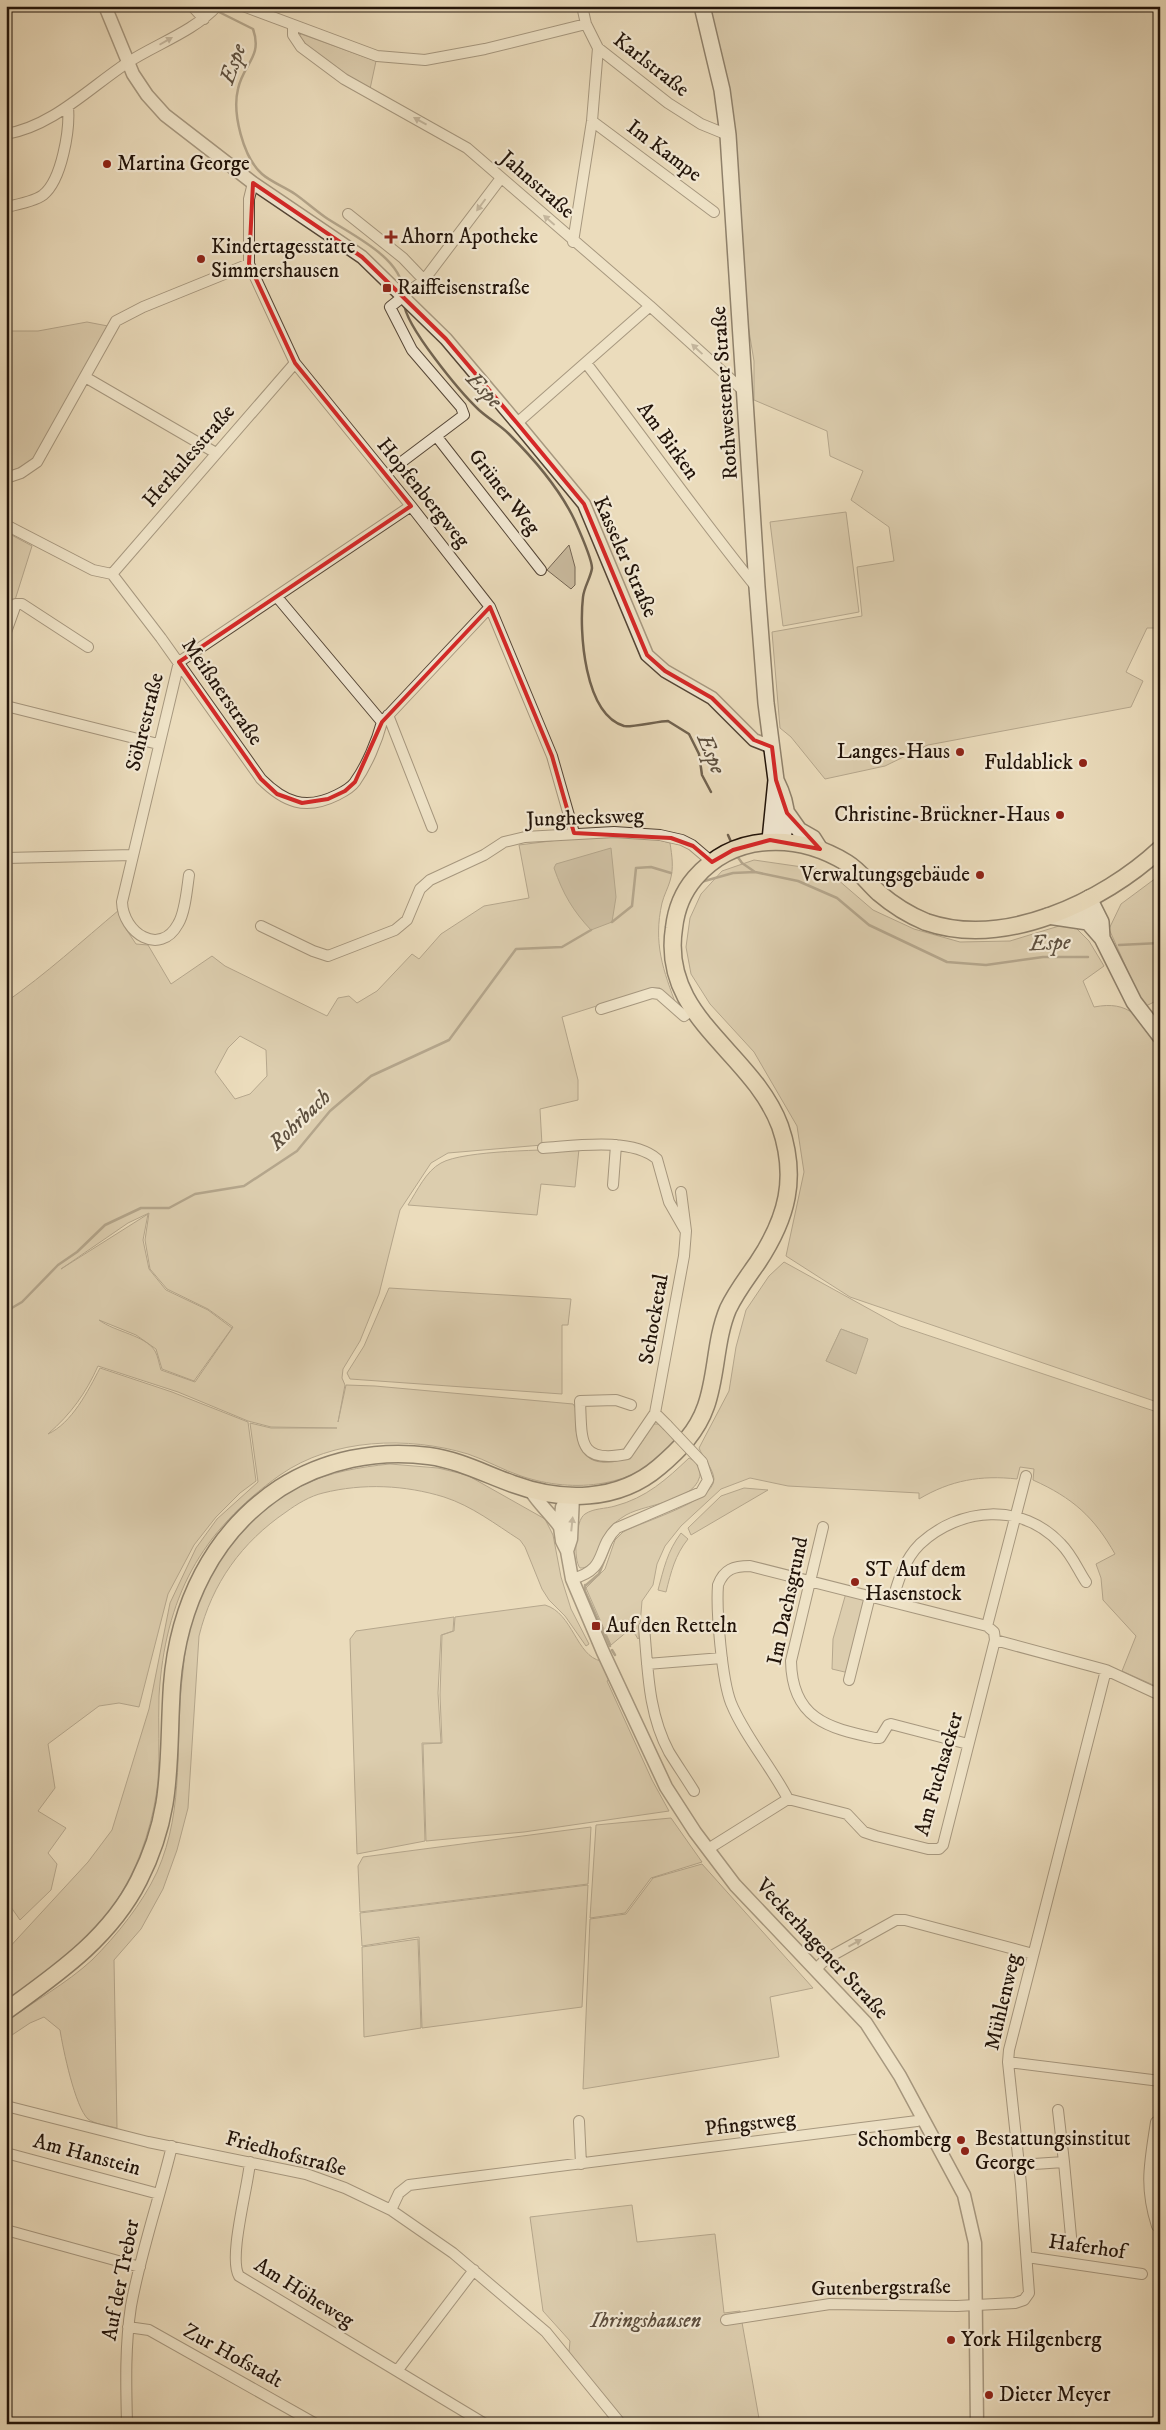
<svg xmlns="http://www.w3.org/2000/svg" width="1166" height="2430" viewBox="0 0 1166 2430" font-family="'IM FELL DW Pica',serif">
<style>
.green{fill:#c9ba9e;stroke:#756654;fill-rule:evenodd}
.water{fill:#a6987f;stroke:#716350}
.lines{fill:none;stroke-linecap:round;stroke-linejoin:round}
.stream{stroke:#716350;stroke-width:2.5}
.minor-casing{stroke:#544536;stroke-width:12}
.tertiary-casing{stroke:#544536;stroke-width:15}
.secondary-casing{stroke:#211309;stroke-width:18}
.primary-casing{stroke:#211309;stroke-width:19}
.minor{stroke:#f2e8d3;stroke-width:10}
.tertiary{stroke:#f2e8d3;stroke-width:12}
.secondary{stroke:#f2e8d3;stroke-width:15}
.primary{stroke:#ebdcbc;stroke-width:16}
.minor-bridge-casing{stroke:#544536;stroke-width:12;stroke-linecap:butt}
.minor-bridge{stroke:#f2e8d3;stroke-width:10}
.oneway{fill:#948878}
.marked{fill:none;stroke:#d62828;stroke-width:4;stroke-linejoin:round}
.poi-dot{fill:#8f2418;stroke:#f2e8d3;stroke-width:2}
.labels{text-anchor:middle;dominant-baseline:central;stroke-width:4.5;stroke-linejoin:round;paint-order:stroke}
.street-label{font-size:21px;fill:#211309;stroke:#f2e8d3}
.poi-label{font-size:21px;fill:#211309;stroke:#f2e8d3;text-anchor:start}
.park-label{font-size:21px;font-style:italic;fill:#5c4d3d;stroke:#f2e8d3}
.water-label{font-size:22px;font-style:italic;fill:#5d4f3e;stroke:#f2e8d3}
</style>
<rect width="100%" height="100%" fill="#ebdcbc"/>
<filter id="stains"><feTurbulence type="fractalNoise" baseFrequency=".004" numOctaves="4"/><feColorMatrix values="0 0 0 0 .2 0 0 0 0 .09 0 0 0 0 .02 0 0 0 .5 -.17"/></filter>
<radialGradient id="worn" r=".72"><stop offset=".6" stop-color="#630" stop-opacity="0"/><stop offset="1" stop-color="#630" stop-opacity=".3"/></radialGradient>
<path class="green" d="M 701,6 L 1160,6 L 1160,628 L 1147,628 L 1126,672 L 1143,681 L 1131,707 L 928,745 L 885,766 L 825,779 L 791,737 L 780,728 L 772,632 L 862,616 L 857,567 L 894,561 L 889,527 L 851,500 L 863,471 L 830,456 L 827,431 L 754,400 L 754,361 L 740,277 L 724,107 Z
M 301,34 L 376,61 L 370,89 C 344,75 317,59 299,36 Z
M 87,322 L 113,327 L 32,461 L 6,474 L 6,331 L 38,331 Z
M 846,512 L 859,612 L 783,626 L 770,522 Z
M 6,532 L 32,546 L 15,600 L 6,596 Z
M 569,545 L 575,567 L 575,585 L 571,589 L 547,570 Z
M 648,837 L 670,843 C 672,856 674,868 670,881 C 668,888 664,895 662,903 C 653,943 663,970 677,1007 L 660,988 L 653,988 L 562,1017 L 578,1080 L 578,1100 L 540,1109 L 542,1145 L 448,1153 L 431,1163 L 400,1210 L 379,1294 L 360,1341 L 343,1369 L 342,1378 L 345,1385 L 338,1422 L 346,1385 L 375,1386 L 573,1404 C 580,1412 575,1421 576,1430 C 579,1451 587,1464 609,1462 C 635,1460 641,1443 653,1424 L 661,1424 L 675,1442 C 638,1488 574,1494 521,1476 C 503,1470 486,1460 468,1454 C 408,1436 333,1438 280,1475 C 200,1532 165,1598 159,1696 C 158,1724 160,1753 158,1781 C 154,1818 142,1858 123,1890 C 95,1940 51,1970 6,2002 L 6,1951 L 88,1862 L 112,1830 L 149,1709 L 170,1603 L 196,1548 L 217,1519 L 258,1482 L 250,1423 L 271,1428 L 337,1428 L 271,1427 L 248,1421 L 178,1392 L 98,1366 C 86,1393 71,1414 48,1434 C 72,1423 88,1391 100,1368 L 172,1392 L 248,1422 L 256,1481 L 240,1493 L 216,1517 L 194,1545 L 168,1594 L 139,1707 L 119,1703 L 99,1706 L 48,1744 L 55,1788 L 38,1811 L 66,1828 L 48,1853 L 57,1864 L 51,1890 L 20,1920 L 6,1900 L 6,1002 C 46,974 82,941 119,910 L 126,929 L 136,944 L 148,945 L 171,984 L 212,956 L 225,966 L 327,1016 L 338,998 L 349,996 L 357,1003 L 377,991 L 412,954 L 419,959 L 441,934 L 484,906 L 529,898 L 519,845 L 574,838 ZM 240,1036 L 266,1050 L 267,1076 L 250,1094 L 235,1099 L 215,1072 L 228,1048 ZM 149,1213 L 145,1240 L 150,1269 L 167,1289 L 208,1309 L 233,1327 L 195,1382 L 161,1370 C 159,1364 158,1356 155,1351 C 145,1335 115,1332 99,1320 L 136,1335 L 156,1349 L 162,1369 L 194,1381 L 232,1328 L 208,1310 L 166,1290 L 149,1269 L 143,1240 L 148,1214 L 61,1269 L 128,1223 Z
M 754,860 L 816,869 L 837,879 L 873,910 L 914,929 L 960,942 L 1010,941 L 1059,926 L 1075,927 L 1089,941 L 1104,966 L 1083,981 L 1094,1007 C 1130,1000 1139,1018 1160,1043 L 1160,1403 L 850,1297 L 786,1256 L 804,1172 L 797,1126 L 754,1052 L 710,1004 L 691,974 L 686,947 L 690,918 L 701,894 L 722,871 Z
M 1160,875 L 1160,999 L 1144,1007 L 1109,929 L 1121,904 Z
M 579,1149 L 575,1187 L 541,1184 L 537,1215 L 408,1205 C 417,1191 426,1171 441,1163 C 464,1150 549,1150 579,1149 Z
M 784,1262 L 900,1326 L 1160,1413 L 1160,1688 L 1122,1671 L 1136,1636 L 1103,1600 L 1101,1578 L 1096,1564 L 1115,1554 C 1094,1517 1073,1498 1033,1480 L 1034,1469 L 1020,1467 L 1017,1479 C 981,1475 951,1480 919,1499 L 919,1493 L 788,1486 L 750,1478 L 721,1489 L 681,1526 L 665,1546 L 657,1564 L 653,1585 L 642,1601 L 639,1638 L 638,1639 L 635,1634 L 629,1630 L 611,1645 L 586,1588 L 605,1569 L 615,1540 L 623,1532 C 641,1522 715,1501 714,1479 C 713,1468 703,1458 699,1448 L 729,1391 L 736,1347 L 746,1310 L 769,1276 ZM 841,1329 L 868,1339 L 826,1361 Z
M 389,1288 L 571,1299 L 568,1325 L 562,1325 L 562,1394 L 350,1379 L 347,1373 L 364,1346 Z
M 689,1458 L 700,1464 C 707,1502 649,1502 626,1515 C 618,1520 611,1525 606,1533 C 599,1544 596,1569 580,1568 C 573,1560 575,1520 585,1514 C 594,1508 605,1509 615,1506 C 646,1498 667,1479 689,1458 Z
M 390,1464 L 438,1468 L 467,1475 L 545,1519 L 553,1535 L 561,1577 L 571,1609 L 589,1644 L 586,1646 L 565,1616 L 549,1600 L 542,1589 L 525,1547 L 520,1540 C 495,1524 472,1506 444,1497 C 405,1485 363,1483 323,1493 C 310,1496 297,1504 286,1512 C 242,1542 212,1583 199,1636 L 188,1808 L 177,1850 L 163,1889 L 141,1929 L 114,1960 L 117,2128 C 109,2126 94,2124 88,2119 C 75,2107 63,2049 60,2030 L 44,2017 L 30,2023 L 6,2039 L 6,2022 C 34,2001 66,1984 92,1960 C 117,1935 142,1904 157,1872 C 186,1807 174,1739 183,1671 C 185,1650 188,1628 195,1608 C 214,1558 255,1508 303,1485 C 330,1472 360,1467 390,1464 Z
M 744,1488 L 768,1490 L 691,1535 L 688,1528 L 721,1496 Z
M 681,1533 L 688,1539 C 675,1555 671,1572 666,1592 L 658,1590 C 664,1568 667,1552 681,1533 Z
M 846,1593 L 867,1598 L 849,1673 L 832,1669 L 833,1639 Z
M 545,1605 C 573,1613 576,1656 601,1661 L 610,1679 L 607,1681 L 652,1780 L 669,1811 L 524,1832 L 426,1841 L 423,1744 L 442,1743 L 440,1695 L 442,1635 L 454,1631 L 455,1617 Z
M 454,1617 L 453,1631 L 441,1635 L 438,1693 L 441,1743 L 422,1743 L 425,1841 L 357,1854 L 350,1639 L 356,1631 Z
M 671,1818 L 702,1862 L 651,1878 L 625,1913 L 590,1918 L 596,1825 Z
M 591,1827 L 588,1884 L 360,1912 L 358,1866 L 363,1857 Z
M 702,1864 L 813,1988 L 770,1997 L 779,2057 L 583,2089 L 590,1919 L 626,1914 L 653,1878 Z
M 588,1885 L 582,2007 L 422,2028 L 419,1937 L 362,1946 L 360,1913 Z
M 418,1939 L 421,2028 L 364,2037 L 362,1947 Z
M 632,2205 L 637,2242 L 715,2234 L 724,2313 L 740,2311 L 760,2424 L 627,2424 L 569,2352 L 570,2341 L 543,2311 L 530,2217 Z"/>
<path class="water" d="M 611,848 L 616,897 L 612,922 L 591,930 C 573,911 563,894 554,868 L 556,864 Z
M 841,1329 L 868,1339 L 856,1374 L 826,1361 Z"/>
<g class="lines">
<path class="stream" d="M 219,12 L 253,29 C 263,57 243,64 238,89 C 232,113 243,157 262,174 C 271,182 285,187 295,194 C 305,201 315,210 325,217 C 350,234 401,257 403,290
M 404,303 C 405,326 461,393 479,410 C 489,419 500,425 509,434 C 534,459 560,489 575,521 C 579,530 592,560 592,568 C 591,577 584,587 583,597 C 579,631 584,714 624,726 C 628,728 660,721 668,721 L 689,734 L 699,754 L 702,775 L 711,792
M 728,835 L 732,844
M 737,856 L 742,863 L 755,872 L 798,881 L 837,898 L 869,925 L 947,962 L 986,965 L 1043,957 L 1088,957
M 701,882 L 733,873 L 755,872
M 612,922 L 632,906 L 636,868 L 651,867 L 671,873
M 1119,945 L 1160,943
M 6,1338 L 10,1309 L 22,1302 L 58,1265 L 77,1252 L 105,1225 L 141,1208 L 169,1208 L 195,1194 L 244,1186 L 297,1151 L 330,1111 L 371,1076 L 449,1040 L 516,949 L 562,947 L 591,930
M 585,1585 L 585,1591 L 610,1646
M 585,1586 L 599,1574 L 612,1541
M 612,1650 L 615,1655"/>
<defs>
<path id="minor" d="M 192,6 L 204,19
M 243,6 L 377,56 L 425,60 L 485,49 L 586,24 L 598,48 L 668,103 L 701,124 L 728,135
M 582,6 L 586,24
M 293,26 L 293,35 L 301,47 L 344,79 L 467,148 L 650,306 L 746,393
M 592,121 L 714,212
M 6,134 C 53,126 89,88 127,63 C 156,44 193,32 217,6
M 253,183 L 249,199 L 249,264 L 295,363 L 411,506 L 490,607 L 552,756 L 574,833
M 6,207 C 16,205 35,201 43,195 C 62,180 70,129 68,107
M 348,214 L 403,258 L 424,280
M 573,242 L 592,121 L 598,48
M 586,363 C 643,437 697,514 756,587
M 85,377 L 216,453
M 517,423 L 650,306
M 437,437 L 541,570
M 399,464 L 464,415 L 461,407 L 412,350 L 390,307 L 424,280 L 501,178
M 6,478 L 21,473 L 37,462 L 116,321 L 143,307 L 249,264
M 6,525 L 93,570 L 112,574 L 161,638 L 261,779 C 284,802 305,811 337,795 C 343,792 351,788 355,782 C 367,765 377,741 382,722 L 490,607
M 112,574 L 295,363
M 277,597 L 382,722
M 6,632 L 16,604 L 22,604 L 88,647
M 6,706 L 158,744
M 388,715 L 432,827
M 6,858 L 133,855
M 189,875 C 187,889 185,913 178,924 C 160,957 123,933 122,902 L 179,662 L 411,506
M 261,926 L 313,951 L 328,956 L 395,930 L 407,920 L 420,889 L 430,880 L 484,855 L 504,842 L 525,837 L 614,832 L 660,835 L 682,840 L 692,845 L 712,862
M 601,1009 L 652,993 L 659,994 L 684,1016 L 693,1009
M 543,1148 C 575,1146 631,1137 657,1159 L 669,1202 L 685,1230
M 613,1185 L 616,1145
M 631,1405 L 616,1400 L 580,1401 C 582,1440 577,1464 627,1454 L 655,1413 L 667,1425
M 655,1413 L 684,1256 L 686,1231 L 681,1192
M 823,1527 L 791,1661 C 792,1718 827,1728 875,1738 L 880,1738 L 888,1725 L 891,1724 L 968,1744
M 572,1579 C 609,1569 595,1549 617,1528 L 701,1492 L 708,1480 L 702,1462
M 892,1602 C 898,1581 904,1560 920,1544 C 960,1507 1022,1502 1061,1544 C 1072,1555 1078,1570 1086,1582
M 987,1626 L 1026,1476
M 644,1627 C 648,1670 648,1713 669,1752 C 677,1765 686,1778 694,1791
M 647,1664 L 722,1658
M 849,1680 L 870,1596
M 788,1799 C 771,1766 745,1737 731,1703 C 722,1680 716,1611 718,1585 C 724,1569 734,1566 750,1566 L 987,1626 L 994,1632 L 995,1640 L 1106,1670 L 1160,1695
M 788,1799 L 847,1814 L 864,1832 L 876,1836 L 928,1849 L 939,1849 L 943,1845 L 995,1640
M 708,1849 L 788,1799
M 815,1970 L 826,1959 L 896,1920 L 905,1920 L 1033,1954
M 1008,2062 L 1160,2081
M 6,2106 L 148,2142 L 306,2174 L 345,2188 L 391,2210 L 453,2253 L 546,2332 L 621,2424
M 1058,2110 L 1064,2162
M 579,2121 L 581,2164
M 1156,2122 C 1150,2162 1144,2186 1157,2226
M 6,2153 L 159,2194
M 250,2162 C 248,2187 228,2258 239,2276 L 397,2371 L 474,2270
M 1019,2165 L 1064,2162 L 1072,2247
M 391,2210 L 399,2193 L 409,2185 L 917,2121 L 923,2118
M 6,2230 L 140,2267
M 1027,2257 L 1142,2274
M 726,2320 L 830,2304 L 957,2306 L 1015,2303 L 1024,2300 L 1029,2293 L 1021,2184 L 1008,2062 L 1009,2050 L 1106,1670
M 128,2327 L 149,2330 L 316,2424
M 397,2371 L 485,2424
M 127,2424 C 126,2384 125,2345 131,2306 C 141,2251 159,2200 172,2146"/>
<path id="tertiary" d="M 105,6 L 133,74 L 147,95 L 165,115 L 253,183 L 362,257 L 446,339 L 517,423 L 584,504 L 647,655 L 665,671 L 712,698 L 754,740 L 772,747
M 531,1491 C 539,1504 551,1514 560,1527
M 568,1497 L 562,1507 L 560,1527 L 562,1541 L 567,1551 L 572,1579 L 603,1652 L 666,1787 L 695,1832 L 735,1885 L 866,2023 L 900,2076 L 964,2195 L 975,2243 L 977,2424
M 567,1551 L 571,1539 L 573,1497"/>
<path id="secondary" d="M 702,6 L 722,90 L 728,135 L 757,587 L 766,703 L 776,780 L 770,840 L 783,835 C 791,817 784,796 776,780
M 787,813 L 799,830 L 813,838 L 820,849
M 1089,898 L 1085,912 L 1088,922 L 1102,938 L 1134,1002 L 1160,1036
M 1089,898 L 1101,922 L 1102,938
M 1048,916 L 1088,922"/>
<path id="primary" d="M 6,2011 C 57,1974 110,1938 139,1880 C 175,1809 167,1759 172,1685 C 178,1606 212,1533 280,1488 C 324,1460 377,1449 429,1456 C 459,1460 485,1474 513,1484 C 562,1502 618,1502 659,1467 C 679,1450 697,1432 706,1406 C 717,1375 715,1340 728,1309 C 736,1292 747,1278 758,1262 C 787,1218 798,1178 780,1126 C 752,1051 660,1018 674,928 C 676,910 683,892 695,878 C 735,832 798,833 847,863 C 860,871 868,883 879,893 C 893,905 909,915 926,922 C 1004,949 1103,902 1160,849"/>
</defs>
<use href="#minor" class="minor-casing"/>
<use href="#tertiary" class="tertiary-casing"/>
<use href="#secondary" class="secondary-casing"/>
<use href="#primary" class="primary-casing"/>
<use href="#minor" class="minor"/>
<use href="#tertiary" class="tertiary"/>
<use href="#secondary" class="secondary"/>
<use href="#primary" class="primary"/>
<defs>
<path id="minor-bridge" d="M 667,1425 L 702,1462"/>
</defs>
<use href="#minor-bridge" class="minor-bridge-casing"/>
<use href="#minor-bridge" class="minor-bridge"/>
</g>
<defs><path id="oneway-solid" d="M-6-.8H1V-3.2L6.5 0L1 3.2V.8H-6Z" transform="scale(1.25)"/></defs>
<g class="oneway">
<use href="#oneway-solid" transform="translate(166 41) rotate(-30)"/>
<use href="#oneway-solid" transform="translate(420 121) rotate(-151)"/>
<use href="#oneway-solid" transform="translate(481 205) rotate(127)"/>
<use href="#oneway-solid" transform="translate(549 220) rotate(-139)"/>
<use href="#oneway-solid" transform="translate(697 349) rotate(-137)"/>
<use href="#oneway-solid" transform="translate(572 1524) rotate(-84)"/>
<use href="#oneway-solid" transform="translate(855 1943) rotate(-29)"/>
</g>
<path d="M0 0H1166V2430H0ZM 253,183 L 362,257 L 446,339 L 517,423 L 584,504 L 647,655 L 665,671 L 712,698 L 754,740 L 772,747 L 776,780 L 787,813 L 820,849 L 770,840 L 733,850 L 712,862 L 693,846 L 671,838 L 574,833 L 552,756 L 490,607 L 382,722 L 355,782 L 345,791 L 328,799 L 302,803 L 277,794 L 261,779 L 179,662 L 411,506 L 295,363 L 249,264 Z" fill="#ebdcbc" fill-opacity=".55" fill-rule="evenodd"/>
<path class="marked" d="M 253,183 L 362,257 L 446,339 L 517,423 L 584,504 L 647,655 L 665,671 L 712,698 L 754,740 L 772,747 L 776,780 L 787,813 L 820,849 L 770,840 L 733,850 L 712,862 L 693,846 L 671,838 L 574,833 L 552,756 L 490,607 L 382,722 L 355,782 L 345,791 L 328,799 L 302,803 L 277,794 L 261,779 L 179,662 L 411,506 L 295,363 L 249,264 Z"/>
<g class="poi-dot">
<circle cx="107" cy="164" r="5"/>
<path d="M388.5 229.5h5v5h5v5h-5v5h-5v-5h-5v-5h5z"/>
<circle cx="201" cy="259" r="5"/>
<rect x="382" y="283" width="10" height="10" rx="2.5"/>
<circle cx="960" cy="752" r="5"/>
<circle cx="1083" cy="763" r="5"/>
<circle cx="1060" cy="815" r="5"/>
<circle cx="980" cy="875" r="5"/>
<circle cx="855" cy="1582" r="5"/>
<rect x="591" y="1621" width="10" height="10" rx="2.5"/>
<circle cx="961" cy="2140" r="5"/>
<circle cx="965" cy="2151" r="5"/>
<circle cx="951" cy="2340" r="5"/>
<circle cx="989" cy="2395" r="5"/>
</g>
<g class="labels">
<g class="street-label">
<text transform="translate(651 65) rotate(38)">Karlstraße</text>
<text transform="translate(664 151) rotate(37)">Im Kampe</text>
<text transform="translate(537 185) rotate(41)">Jahnstraße</text>
<text transform="translate(725 393) rotate(-94)">Rothwestener Straße</text>
<text transform="translate(668 441) rotate(54)">Am Birken</text>
<text transform="translate(189 456) rotate(-49)">Herkulesstraße</text>
<text transform="translate(504 492) rotate(52)">Grüner Weg</text>
<text transform="translate(423 493) rotate(51)">Hopfenbergweg</text>
<text transform="translate(625 557) rotate(66)">Kasseler Straße</text>
<text transform="translate(222 692) rotate(55)">Meißnerstraße</text>
<text transform="translate(145 722) rotate(-76)">Söhrestraße</text>
<text transform="translate(585 818) rotate(-2)">Junghecksweg</text>
<text transform="translate(654 1319) rotate(-80)">Schocketal</text>
<text transform="translate(788 1601) rotate(-78)">Im Dachsgrund</text>
<text transform="translate(939 1774) rotate(-74)">Am Fuchsacker</text>
<text transform="translate(822 1949) rotate(47)">Veckerhagener Straße</text>
<text transform="translate(1003 2002) rotate(-77)">Mühlenweg</text>
<text transform="translate(750 2124) rotate(-7)">Pfingstweg</text>
<text transform="translate(286 2154) rotate(15)">Friedhofstraße</text>
<text transform="translate(87 2155) rotate(15)">Am Hanstein</text>
<text transform="translate(1087 2247) rotate(8)">Haferhof</text>
<text transform="translate(121 2280) rotate(-79)">Auf der Treber</text>
<text transform="translate(881 2288) rotate(-1)">Gutenbergstraße</text>
<text transform="translate(304 2293) rotate(32)">Am Höheweg</text>
<text transform="translate(233 2356) rotate(29)">Zur Hofstadt</text>
</g>
<g class="poi-label">
<text x="117" y="164">Martina George</text>
<text x="401" y="237">Ahorn Apotheke</text>
<text x="211" y="247">Kindertagesstätte<tspan x="211" dy="24">Simmershausen</tspan></text>
<text x="397" y="288">Raiffeisenstraße</text>
<text x="950" y="752" text-anchor="end">Langes-Haus</text>
<text x="1073" y="763" text-anchor="end">Fuldablick</text>
<text x="1050" y="815" text-anchor="end">Christine-Brückner-Haus</text>
<text x="970" y="875" text-anchor="end">Verwaltungsgebäude</text>
<text x="865" y="1570">ST Auf dem<tspan x="865" dy="24">Hasenstock</tspan></text>
<text x="606" y="1626">Auf den Retteln</text>
<text x="975" y="2139">Bestattungsinstitut<tspan x="975" dy="24">George</tspan></text>
<text x="951" y="2140" text-anchor="end">Schomberg</text>
<text x="961" y="2340">York Hilgenberg</text>
<text x="999" y="2395">Dieter Meyer</text>
</g>
<g class="park-label">
<text x="646" y="2321">Ihringshausen</text>
</g>
<g class="water-label">
<text transform="translate(233 64) rotate(-71)">Espe</text>
<text transform="translate(484 390) rotate(46)">Espe</text>
<text transform="translate(711 754) rotate(67)">Espe</text>
<text transform="translate(1050 943) rotate(-3)">Espe</text>
<text transform="translate(300 1120) rotate(-44)">Rohrbach</text>
</g>
</g>
<rect width="1166" height="2430" fill="none" stroke="#ebdcbc" stroke-width="25"/>
<rect x="8" y="8" width="1151" height="2415" fill="none" stroke="#211309" stroke-width="2.5"/>
<rect x="12" y="12" width="1141" height="2405" fill="none" stroke="#211309"/>
<rect width="100%" height="100%" filter="url(#stains)"/>
<rect width="100%" height="100%" fill="url(#worn)"/>
</svg>
